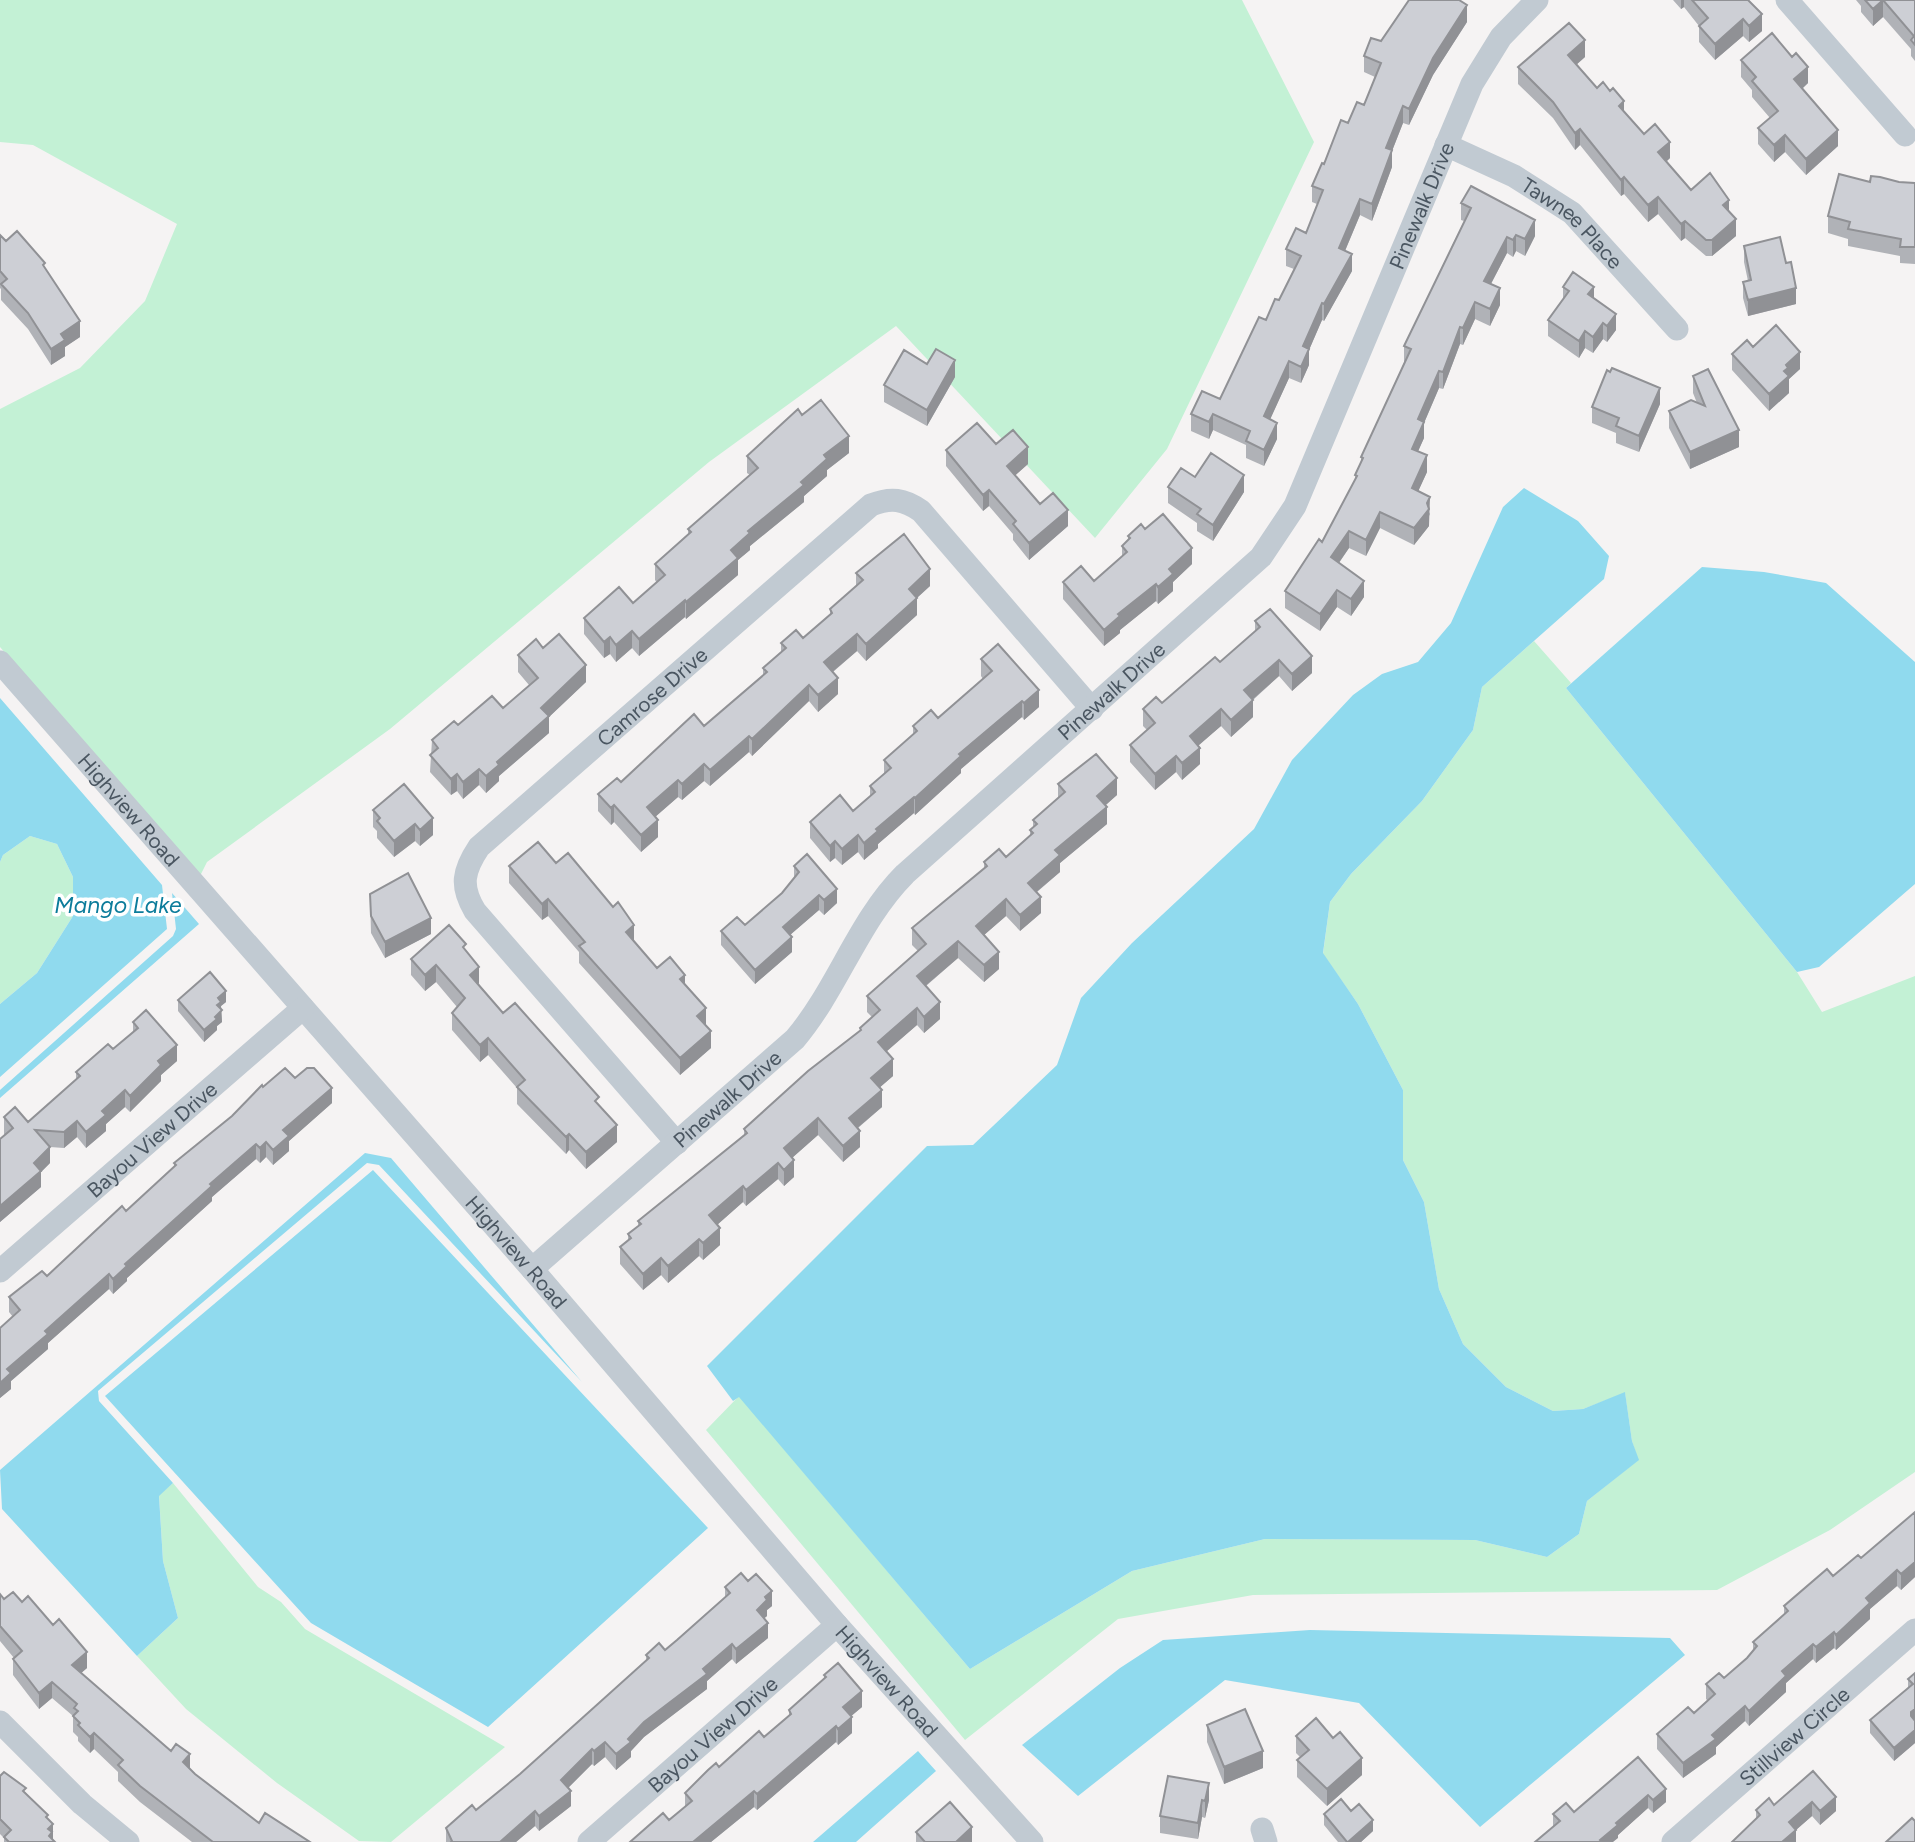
<svg xmlns="http://www.w3.org/2000/svg" width="1915" height="1842" viewBox="0 0 1915 1842" font-family="Figtree,sans-serif">
<style>
.green{fill:#c3f1d5}
.water{fill:#90daee}
.lines{fill:none;stroke-linecap:round;stroke-linejoin:round}
.minor{stroke:#c1cad2;stroke-width:23}
.wall{fill:#b0b2b7}
.shaded-wall{fill:#909195}
.building{fill:#cdcfd5;stroke:#909195;stroke-width:2}
.labels{text-anchor:middle;dominant-baseline:central;stroke-width:7;stroke-linejoin:round;paint-order:stroke}
.street-label{font-size:21px;fill:#4a5661;stroke:#fff}
.water-label{font-size:23px;font-style:italic;fill:#0c7c9b;stroke:#fff}
</style>
<rect width="100%" height="100%" fill="#f5f3f3"/>
<path class="green" d="M 0,0 L 1242,0 L 1314,142 L 1167,449 L 1095,538 L 896,326 L 709,462 L 390,729 L 207,862 L 200,876 L 0,647 L 0,409 L 80,368 L 145,301 L 177,224 L 33,145 L 0,142 Z
M 1534,641 L 1571,683 L 1566,688 L 1797,972 L 1822,1012 L 1915,976 L 1915,1472 L 1830,1530 L 1717,1590 L 1253,1595 L 1118,1619 L 965,1740 L 706,1430 L 739,1396 L 970,1669 L 1132,1571 L 1265,1539 L 1475,1540 L 1547,1557 L 1579,1534 L 1587,1501 L 1638,1460 L 1632,1441 L 1625,1393 L 1583,1409 L 1553,1411 L 1506,1387 L 1463,1344 L 1439,1289 L 1424,1202 L 1403,1160 L 1403,1090 L 1358,1004 L 1323,954 L 1330,902 L 1351,874 L 1422,801 L 1473,730 L 1482,687 Z
M 30,836 L 57,844 L 73,877 L 73,916 L 37,973 L 0,1004 L 0,862 L 3,855 Z
M 173,1483 L 258,1587 L 281,1602 L 305,1629 L 505,1747 L 391,1842 L 359,1841 L 277,1783 L 186,1709 L 137,1656 L 178,1618 L 163,1561 L 159,1495 Z"/>
<path class="water" d="M 1524,488 L 1578,521 L 1609,556 L 1604,579 L 1482,687 L 1473,730 L 1422,801 L 1351,874 L 1330,902 L 1323,953 L 1358,1004 L 1403,1090 L 1403,1160 L 1424,1202 L 1439,1289 L 1463,1344 L 1506,1387 L 1553,1411 L 1583,1409 L 1625,1392 L 1632,1441 L 1639,1460 L 1587,1501 L 1579,1534 L 1547,1557 L 1475,1540 L 1265,1539 L 1132,1571 L 970,1669 L 739,1397 L 733,1401 L 707,1366 L 927,1146 L 973,1145 L 1057,1065 L 1081,998 L 1132,943 L 1254,829 L 1292,760 L 1353,695 L 1382,674 L 1418,662 L 1451,623 L 1503,507 Z
M 1702,567 L 1764,572 L 1826,583 L 1915,662 L 1915,884 L 1819,967 L 1797,972 L 1566,688 Z
M 0,698 L 162,885 L 167,929 L 0,1077 L 0,1004 L 37,973 L 73,916 L 73,877 L 57,844 L 30,836 L 3,855 L 0,862 Z
M 172,893 L 199,924 L 0,1098 L 0,1090 L 173,936 L 176,929 Z
M 365,1153 L 391,1158 L 582,1382 L 379,1165 L 367,1163 L 98,1391 L 99,1401 L 173,1483 L 159,1496 L 163,1561 L 178,1618 L 137,1656 L 2,1509 L 0,1470 Z
M 373,1170 L 708,1528 L 488,1727 L 311,1623 L 105,1396 Z
M 1310,1630 L 1670,1638 L 1685,1655 L 1480,1827 L 1359,1703 L 1225,1680 L 1078,1796 L 1022,1745 L 1120,1668 L 1163,1640 Z
M 918,1751 L 936,1771 L 856,1842 L 813,1842 Z"/>
<g class="lines">
<g class="minor">
<path d="M 1787,0 L 1905,135"/>
<path id="s1" d="M 1446,145 L 1514,176 L 1572,213 L 1677,329"/>
<path id="s2" d="M 0,662 L 532,1269 L 837,1625 L 1032,1842"/>
<path id="s3" d="M 677,1143 L 475,911 C 460,886 463,871 479,847 L 871,505 C 891,497 904,499 921,511 L 1092,709"/>
<path id="s4" d="M 532,1269 L 795,1039 C 838,988 858,921 905,874 L 1261,557 L 1295,506 L 1472,84 L 1501,37 L 1537,0"/>
<path id="s5" d="M 0,1271 L 303,1008"/>
<path d="M 0,1722 L 82,1804 L 128,1842"/>
<path d="M 1262,1829 L 1266,1842"/>
<path id="s6" d="M 589,1842 L 837,1625"/>
<path id="s7" d="M 1673,1842 L 1915,1630"/>
</g>
</g>
<path class="wall" d="M 1673,0 L 1748,0 L 1762,31 L 1749,42 L 1743,36 L 1715,60 L 1699,42 L 1699,26 L 1684,7 L 1681,9 Z
M 1856,0 L 1915,0 L 1915,61 L 1911,56 L 1911,49 L 1883,17 L 1873,26 L 1861,12 L 1861,6 Z
M 1467,22 L 1433,75 L 1409,125 L 1403,123 L 1392,151 L 1392,167 L 1372,221 L 1360,215 L 1345,251 L 1352,271 L 1324,321 L 1322,320 L 1309,350 L 1309,365 L 1301,383 L 1289,378 L 1270,419 L 1277,439 L 1264,466 L 1246,458 L 1246,445 L 1213,430 L 1209,439 L 1191,431 L 1191,414 L 1220,399 L 1266,320 L 1279,300 L 1294,269 L 1286,266 L 1286,249 L 1306,233 L 1317,204 L 1312,202 L 1312,186 L 1348,123 L 1364,105 L 1375,77 L 1364,72 L 1364,56 L 1381,41 Z
M 1585,57 L 1576,65 L 1597,88 L 1624,112 L 1644,134 L 1670,158 L 1666,162 L 1691,190 L 1729,211 L 1736,236 L 1712,256 L 1706,256 L 1685,238 L 1681,241 L 1658,214 L 1648,222 L 1624,194 L 1621,196 L 1580,145 L 1575,150 L 1553,118 L 1518,84 L 1518,67 Z
M 1741,60 L 1808,83 L 1802,89 L 1838,146 L 1806,175 L 1785,152 L 1774,162 L 1758,144 L 1758,128 L 1770,118 L 1752,97 L 1752,90 L 1741,77 Z
M 1899,182 L 1915,183 L 1915,264 L 1900,263 L 1900,256 L 1848,246 L 1848,239 L 1828,233 L 1828,216 Z
M 1461,203 L 1535,236 L 1525,256 L 1516,251 L 1513,257 L 1507,253 L 1491,284 L 1500,305 L 1490,326 L 1475,319 L 1463,345 L 1460,344 L 1443,389 L 1439,388 L 1424,423 L 1424,438 L 1418,451 L 1427,472 L 1418,491 L 1430,514 L 1429,516 L 1429,526 L 1414,545 L 1380,528 L 1366,556 L 1349,548 L 1339,563 L 1364,597 L 1351,616 L 1337,607 L 1320,631 L 1285,608 L 1285,591 L 1322,542 L 1355,480 L 1355,475 L 1361,463 L 1361,457 L 1404,363 L 1404,346 L 1464,221 L 1461,220 Z
M 0,235 L 6,241 L 45,268 L 80,337 L 65,347 L 65,356 L 51,365 L 28,329 L 1,300 L 1,289 L 0,288 Z
M 1744,246 L 1796,304 L 1748,316 L 1743,298 L 1743,282 L 1748,281 L 1744,262 Z
M 1563,287 L 1594,298 L 1616,330 L 1607,342 L 1603,339 L 1593,353 L 1585,348 L 1579,358 L 1548,336 L 1548,320 L 1563,299 Z
M 1753,347 L 1800,369 L 1789,379 L 1789,393 L 1769,411 L 1732,370 L 1732,354 Z
M 927,364 L 955,377 L 927,426 L 884,402 L 884,385 Z
M 1693,376 L 1739,447 L 1690,469 L 1669,428 L 1669,411 L 1697,403 L 1693,393 Z
M 1660,404 L 1639,452 L 1616,443 L 1616,433 L 1592,423 L 1592,407 Z
M 802,415 L 849,453 L 827,470 L 827,476 L 804,496 L 804,502 L 750,546 L 750,550 L 738,560 L 738,575 L 686,619 L 685,617 L 639,656 L 632,648 L 616,662 L 610,654 L 604,658 L 584,634 L 584,618 L 633,603 L 657,583 L 655,580 L 655,564 L 688,534 L 688,529 L 750,475 L 747,473 L 747,456 Z
M 996,444 L 1028,464 L 1015,475 L 1040,504 L 1068,526 L 1029,560 L 1013,540 L 1013,534 L 989,506 L 983,511 L 946,466 L 946,450 Z
M 1195,477 L 1244,492 L 1213,541 L 1197,531 L 1197,523 L 1168,503 L 1168,487 Z
M 1145,529 L 1192,564 L 1173,582 L 1173,591 L 1158,604 L 1156,601 L 1120,630 L 1120,633 L 1104,646 L 1063,599 L 1063,582 L 1094,581 L 1122,556 L 1122,546 L 1128,540 L 1128,536 Z
M 856,573 L 930,586 L 917,598 L 917,615 L 866,661 L 857,651 L 833,672 L 838,694 L 818,712 L 809,701 L 752,756 L 749,752 L 710,786 L 704,781 L 682,800 L 678,797 L 655,817 L 658,837 L 641,852 L 614,822 L 611,825 L 598,811 L 598,794 L 621,782 L 704,726 L 763,675 L 763,668 L 781,652 L 781,643 L 803,638 L 830,615 L 830,609 L 856,586 Z
M 1255,621 L 1312,673 L 1292,691 L 1279,676 L 1253,700 L 1253,717 L 1231,737 L 1221,726 L 1198,745 L 1200,764 L 1182,780 L 1176,772 L 1155,790 L 1130,762 L 1130,745 L 1147,730 L 1143,726 L 1143,709 L 1162,703 L 1220,662 L 1255,631 Z
M 543,648 L 586,682 L 549,717 L 549,733 L 499,776 L 499,781 L 486,793 L 479,785 L 463,799 L 457,791 L 451,795 L 430,772 L 432,740 L 458,725 L 503,708 L 529,685 L 518,672 L 518,655 Z
M 981,659 L 1039,707 L 1024,720 L 1022,717 L 961,769 L 961,773 L 915,815 L 914,813 L 878,844 L 878,848 L 864,860 L 858,852 L 842,865 L 835,858 L 830,862 L 810,838 L 810,822 L 853,811 L 870,796 L 870,786 L 884,775 L 884,760 L 913,735 L 913,726 L 938,718 L 983,679 L 981,676 Z
M 404,784 L 433,835 L 420,846 L 415,841 L 394,857 L 377,838 L 377,831 L 373,827 L 373,810 Z
M 1058,784 L 1117,795 L 1105,805 L 1107,824 L 1060,863 L 1060,872 L 1037,892 L 1041,913 L 1020,931 L 1006,916 L 984,935 L 999,969 L 984,982 L 958,958 L 926,986 L 940,1019 L 924,1033 L 917,1025 L 886,1051 L 893,1076 L 879,1088 L 882,1107 L 858,1128 L 860,1147 L 843,1162 L 818,1135 L 792,1158 L 794,1177 L 784,1186 L 778,1179 L 746,1206 L 743,1202 L 717,1225 L 720,1245 L 703,1260 L 699,1256 L 668,1283 L 661,1275 L 643,1290 L 620,1264 L 620,1247 L 628,1240 L 628,1234 L 638,1226 L 638,1221 L 744,1135 L 744,1129 L 860,1031 L 860,1028 L 872,1017 L 867,1012 L 867,996 L 918,951 L 912,945 L 912,928 L 984,869 L 984,862 L 1006,857 L 1030,836 L 1030,830 L 1033,828 L 1033,820 L 1058,798 Z
M 556,863 L 634,941 L 657,968 L 685,984 L 706,1025 L 711,1048 L 680,1075 L 579,963 L 579,952 L 548,916 L 542,920 L 509,883 L 509,866 Z
M 794,866 L 837,903 L 824,915 L 819,910 L 790,935 L 792,952 L 755,984 L 721,945 L 721,931 L 745,925 L 782,893 L 794,878 Z
M 370,894 L 431,934 L 385,958 L 371,933 Z
M 466,952 L 479,983 L 478,985 L 503,1013 L 599,1105 L 617,1142 L 586,1169 L 569,1150 L 566,1154 L 517,1104 L 517,1088 L 488,1055 L 480,1062 L 452,1030 L 452,1013 L 457,1007 L 436,982 L 425,991 L 411,975 L 411,959 Z
M 178,1000 L 226,1002 L 221,1006 L 222,1022 L 217,1026 L 217,1030 L 204,1042 L 178,1011 Z
M 133,1022 L 177,1061 L 161,1075 L 161,1081 L 130,1112 L 125,1107 L 106,1124 L 106,1131 L 86,1148 L 77,1137 L 64,1148 L 50,1147 L 50,1163 L 41,1172 L 41,1187 L 0,1222 L 0,1139 L 5,1135 L 4,1134 L 4,1117 L 28,1122 L 76,1079 L 76,1072 L 113,1049 L 133,1032 Z
M 295,1078 L 332,1103 L 289,1141 L 289,1151 L 273,1165 L 266,1157 L 260,1163 L 256,1159 L 212,1197 L 212,1201 L 127,1278 L 127,1281 L 113,1294 L 109,1289 L 48,1343 L 48,1349 L 11,1381 L 11,1389 L 0,1398 L 0,1328 L 13,1317 L 9,1312 L 9,1297 L 47,1276 L 126,1211 L 174,1167 L 174,1163 L 232,1116 L 263,1087 Z
M 1915,1512 L 1915,1577 L 1901,1590 L 1897,1586 L 1870,1609 L 1870,1619 L 1836,1650 L 1834,1648 L 1816,1663 L 1813,1659 L 1786,1683 L 1786,1692 L 1749,1726 L 1745,1721 L 1716,1747 L 1716,1754 L 1683,1778 L 1657,1749 L 1657,1734 L 1694,1713 L 1708,1701 L 1706,1699 L 1706,1684 L 1724,1678 L 1747,1658 L 1753,1651 L 1753,1642 L 1784,1615 L 1784,1606 L 1861,1558 Z
M 725,1587 L 772,1606 L 767,1610 L 767,1616 L 764,1618 L 768,1638 L 736,1664 L 732,1659 L 707,1681 L 707,1689 L 644,1737 L 631,1751 L 631,1757 L 616,1770 L 605,1757 L 594,1766 L 592,1764 L 568,1788 L 571,1806 L 539,1831 L 535,1826 L 516,1842 L 446,1842 L 446,1828 L 476,1810 L 520,1774 L 646,1661 L 646,1655 L 665,1650 L 725,1597 Z
M 0,1594 L 4,1599 L 22,1602 L 87,1668 L 81,1673 L 195,1774 L 259,1823 L 310,1842 L 192,1842 L 140,1802 L 118,1781 L 118,1772 L 94,1749 L 90,1753 L 78,1741 L 78,1737 L 73,1732 L 73,1716 L 52,1698 L 39,1709 L 13,1675 L 13,1659 L 14,1658 L 0,1641 Z
M 1915,1673 L 1915,1743 L 1894,1761 L 1870,1733 L 1870,1720 L 1908,1688 L 1908,1679 Z
M 824,1675 L 862,1707 L 851,1716 L 852,1733 L 838,1745 L 836,1742 L 757,1810 L 754,1807 L 711,1842 L 630,1842 L 669,1820 L 685,1807 L 685,1793 L 719,1767 L 764,1737 L 789,1716 L 789,1710 L 824,1679 Z
M 1207,1725 L 1263,1768 L 1224,1784 L 1207,1742 Z
M 1296,1736 L 1362,1775 L 1327,1806 L 1297,1777 L 1297,1760 L 1300,1757 L 1296,1753 Z
M 1638,1757 L 1666,1802 L 1653,1813 L 1648,1808 L 1618,1835 L 1618,1838 L 1553,1826 L 1553,1814 L 1574,1812 Z
M 1813,1771 L 1836,1811 L 1820,1825 L 1812,1816 L 1796,1830 L 1796,1842 L 1756,1819 L 1756,1810 L 1774,1805 Z
M 0,1776 L 26,1793 L 48,1819 L 52,1840 L 55,1842 L 4,1842 L 4,1838 L 0,1834 Z
M 1209,1783 L 1209,1800 L 1205,1818 L 1202,1817 L 1198,1839 L 1160,1833 L 1160,1816 Z
M 1351,1811 L 1373,1831 L 1361,1842 L 1338,1842 L 1324,1825 L 1324,1814 Z
M 916,1832 L 972,1842 L 916,1842 Z"/>
<path class="shaded-wall" d="M 1681,0 L 1684,0 L 1684,7 L 1681,9 Z
M 1883,0 L 1883,17 L 1873,26 L 1873,9 Z
M 1467,5 L 1467,22 L 1433,75 L 1409,125 L 1409,109 L 1433,58 Z
M 1762,14 L 1762,31 L 1749,42 L 1749,26 Z
M 1743,19 L 1743,36 L 1715,60 L 1715,44 Z
M 1585,40 L 1585,57 L 1568,72 L 1568,55 Z
M 1808,67 L 1808,83 L 1794,96 L 1794,79 Z
M 1624,101 L 1624,118 L 1619,106 Z
M 1403,106 L 1403,123 L 1392,151 L 1392,167 L 1372,221 L 1372,204 L 1386,148 Z
M 1580,129 L 1580,145 L 1575,150 L 1575,133 Z
M 1838,130 L 1838,146 L 1806,175 L 1806,159 Z
M 1785,135 L 1785,152 L 1774,162 L 1774,145 Z
M 1670,142 L 1670,158 L 1658,169 L 1658,152 Z
M 1624,177 L 1624,194 L 1621,196 L 1621,180 Z
M 1658,197 L 1658,214 L 1648,222 L 1648,205 Z
M 1360,199 L 1360,215 L 1339,265 L 1339,248 Z
M 1729,200 L 1729,216 L 1723,205 Z
M 1736,219 L 1736,236 L 1712,256 L 1712,240 Z
M 1535,220 L 1535,236 L 1525,256 L 1525,239 Z
M 1685,221 L 1685,238 L 1681,241 L 1681,224 Z
M 1516,235 L 1516,251 L 1513,257 L 1513,240 Z
M 1507,237 L 1507,253 L 1484,297 L 1484,281 Z
M 1352,254 L 1352,271 L 1324,321 L 1324,304 Z
M 1594,287 L 1594,303 L 1588,294 Z
M 1500,288 L 1500,305 L 1490,326 L 1490,309 Z
M 1796,288 L 1796,304 L 1748,316 L 1748,300 Z
M 1475,302 L 1475,319 L 1463,345 L 1463,328 Z
M 1322,303 L 1322,320 L 1309,350 L 1309,365 L 1301,383 L 1301,367 L 1303,346 Z
M 1616,314 L 1616,330 L 1607,342 L 1607,326 Z
M 80,321 L 80,337 L 65,347 L 65,356 L 51,365 L 51,349 L 61,334 Z
M 1603,323 L 1603,339 L 1593,353 L 1593,337 Z
M 1460,327 L 1460,344 L 1443,389 L 1443,372 Z
M 1585,331 L 1585,348 L 1579,358 L 1579,341 Z
M 1800,352 L 1800,369 L 1789,379 L 1789,393 L 1769,411 L 1769,394 L 1784,371 L 1786,365 Z
M 955,360 L 955,377 L 927,426 L 927,410 Z
M 1289,361 L 1289,378 L 1264,433 L 1264,416 Z
M 1439,371 L 1439,388 L 1424,423 L 1424,438 L 1412,465 L 1412,449 L 1418,419 Z
M 1660,388 L 1660,404 L 1639,452 L 1639,436 Z
M 1213,414 L 1213,430 L 1209,439 L 1209,422 Z
M 1277,423 L 1277,439 L 1264,466 L 1264,450 Z
M 1739,430 L 1739,447 L 1690,469 L 1690,452 Z
M 849,436 L 849,453 L 827,470 L 827,476 L 804,496 L 804,502 L 750,546 L 750,550 L 738,560 L 738,575 L 686,619 L 686,602 L 731,550 L 748,531 L 801,482 L 824,455 Z
M 1028,447 L 1028,464 L 1007,483 L 1007,466 Z
M 1427,455 L 1427,472 L 1412,505 L 1412,488 Z
M 1244,475 L 1244,492 L 1213,541 L 1213,525 Z
M 989,490 L 989,506 L 983,511 L 983,495 Z
M 1430,497 L 1429,526 L 1414,545 L 1414,528 Z
M 1068,510 L 1068,526 L 1029,560 L 1029,543 Z
M 1380,512 L 1380,528 L 1366,556 L 1366,540 Z
M 1349,531 L 1349,548 L 1331,574 L 1331,557 Z
M 1192,548 L 1192,564 L 1173,582 L 1173,591 L 1158,604 L 1158,587 L 1169,569 Z
M 930,569 L 930,586 L 909,605 L 909,589 Z
M 1364,581 L 1364,597 L 1351,616 L 1351,599 Z
M 1156,584 L 1156,601 L 1120,630 L 1120,633 L 1104,646 L 1104,630 L 1118,614 Z
M 1337,590 L 1337,607 L 1320,631 L 1320,614 Z
M 917,598 L 917,615 L 866,661 L 866,644 Z
M 685,600 L 685,617 L 639,656 L 639,639 Z
M 632,631 L 632,648 L 616,662 L 616,645 Z
M 857,634 L 857,651 L 824,679 L 824,662 Z
M 610,637 L 610,654 L 604,658 L 604,642 Z
M 1312,656 L 1312,673 L 1292,691 L 1292,674 Z
M 1279,660 L 1279,676 L 1244,707 L 1244,690 Z
M 586,665 L 586,682 L 549,717 L 549,733 L 499,776 L 499,781 L 486,793 L 486,776 L 497,762 L 541,708 Z
M 838,678 L 838,694 L 818,712 L 818,695 Z
M 809,685 L 809,701 L 752,756 L 752,739 Z
M 1039,690 L 1039,707 L 1024,720 L 1024,703 Z
M 1253,700 L 1253,717 L 1231,737 L 1231,720 Z
M 1022,701 L 1022,717 L 961,769 L 961,773 L 915,815 L 915,798 L 959,754 Z
M 1221,709 L 1221,726 L 1190,753 L 1190,736 Z
M 749,736 L 749,752 L 710,786 L 710,770 Z
M 1200,748 L 1200,764 L 1182,780 L 1182,763 Z
M 1176,756 L 1176,772 L 1155,790 L 1155,774 Z
M 704,764 L 704,781 L 682,800 L 682,784 Z
M 479,769 L 479,785 L 463,799 L 463,782 Z
M 457,774 L 457,791 L 451,795 L 451,779 Z
M 1117,778 L 1117,795 L 1097,813 L 1097,796 Z
M 678,780 L 678,797 L 647,824 L 647,807 Z
M 914,797 L 914,813 L 878,844 L 878,848 L 864,860 L 864,843 L 876,829 Z
M 614,805 L 614,822 L 611,825 L 611,808 Z
M 1107,807 L 1107,824 L 1060,863 L 1060,872 L 1028,899 L 1028,883 L 1055,850 Z
M 433,818 L 433,835 L 420,846 L 420,830 Z
M 658,820 L 658,837 L 641,852 L 641,835 Z
M 415,824 L 415,841 L 394,857 L 394,841 Z
M 858,835 L 858,852 L 842,865 L 842,849 Z
M 835,841 L 835,858 L 830,862 L 830,846 Z
M 837,889 L 837,903 L 824,915 L 824,900 Z
M 819,895 L 819,910 L 783,941 L 783,927 Z
M 1041,897 L 1041,913 L 1020,931 L 1020,915 Z
M 548,899 L 548,916 L 542,920 L 542,904 Z
M 1006,899 L 1006,916 L 976,942 L 976,926 Z
M 431,918 L 431,934 L 385,958 L 385,942 Z
M 634,925 L 634,942 L 626,932 Z
M 792,937 L 792,952 L 755,984 L 755,970 Z
M 958,941 L 958,958 L 917,993 L 917,976 Z
M 999,952 L 999,969 L 984,982 L 984,965 Z
M 436,965 L 436,982 L 425,991 L 425,975 Z
M 479,967 L 479,983 L 470,992 L 470,975 Z
M 685,975 L 685,991 L 680,979 Z
M 226,991 L 226,1002 L 221,1006 L 222,1022 L 217,1026 L 217,1030 L 204,1042 L 204,1030 L 218,998 Z
M 940,1002 L 940,1019 L 924,1033 L 924,1017 Z
M 706,1008 L 706,1025 L 697,1016 Z
M 917,1008 L 917,1025 L 878,1059 L 878,1042 Z
M 711,1031 L 711,1048 L 680,1075 L 680,1058 Z
M 488,1038 L 488,1055 L 480,1062 L 480,1045 Z
M 177,1045 L 177,1061 L 161,1075 L 161,1081 L 130,1112 L 130,1096 L 158,1061 Z
M 893,1059 L 893,1076 L 871,1095 L 871,1078 Z
M 332,1088 L 332,1103 L 289,1141 L 289,1151 L 273,1165 L 273,1150 L 283,1130 Z
M 125,1090 L 125,1107 L 106,1124 L 106,1131 L 86,1148 L 86,1132 L 102,1111 Z
M 882,1090 L 882,1107 L 849,1135 L 849,1118 Z
M 818,1118 L 818,1135 L 784,1165 L 784,1148 Z
M 77,1121 L 77,1137 L 64,1148 L 64,1132 Z
M 617,1125 L 617,1142 L 586,1169 L 586,1152 Z
M 860,1131 L 860,1147 L 843,1162 L 843,1146 Z
M 569,1134 L 569,1150 L 566,1154 L 566,1137 Z
M 266,1142 L 266,1157 L 260,1163 L 260,1148 Z
M 256,1144 L 256,1159 L 212,1197 L 212,1201 L 127,1278 L 127,1281 L 113,1294 L 113,1279 L 125,1264 L 210,1184 Z
M 50,1147 L 50,1163 L 41,1172 L 41,1187 L 0,1222 L 0,1206 L 34,1163 Z
M 794,1160 L 794,1177 L 784,1186 L 784,1170 Z
M 778,1163 L 778,1179 L 746,1206 L 746,1190 Z
M 743,1186 L 743,1202 L 709,1232 L 709,1215 Z
M 720,1228 L 720,1245 L 703,1260 L 703,1243 Z
M 699,1239 L 699,1256 L 668,1283 L 668,1266 Z
M 661,1258 L 661,1275 L 643,1290 L 643,1274 Z
M 109,1274 L 109,1289 L 48,1343 L 48,1349 L 11,1381 L 11,1389 L 0,1398 L 0,1383 L 7,1369 L 45,1331 Z
M 1915,1562 L 1915,1577 L 1901,1590 L 1901,1574 Z
M 1897,1570 L 1897,1586 L 1870,1609 L 1870,1619 L 1836,1650 L 1836,1635 L 1866,1598 Z
M 772,1591 L 772,1606 L 767,1610 L 767,1616 L 757,1625 L 757,1610 L 765,1597 Z
M 768,1623 L 768,1638 L 736,1664 L 736,1649 Z
M 1834,1632 L 1834,1648 L 1816,1663 L 1816,1647 Z
M 732,1644 L 732,1659 L 707,1681 L 707,1689 L 644,1737 L 631,1751 L 631,1757 L 616,1770 L 616,1754 L 628,1739 L 644,1722 Z
M 1813,1644 L 1813,1659 L 1786,1683 L 1786,1692 L 1749,1726 L 1749,1711 L 1782,1671 Z
M 87,1652 L 87,1668 L 72,1681 L 72,1665 Z
M 52,1682 L 52,1698 L 39,1709 L 39,1693 Z
M 862,1691 L 862,1707 L 843,1723 L 843,1707 Z
M 1745,1706 L 1745,1721 L 1716,1747 L 1716,1754 L 1683,1778 L 1683,1763 L 1712,1735 Z
M 1915,1709 L 1915,1722 L 1911,1716 L 1911,1712 Z
M 852,1717 L 852,1733 L 838,1745 L 838,1729 Z
M 836,1726 L 836,1742 L 757,1810 L 757,1794 Z
M 1915,1730 L 1915,1743 L 1894,1761 L 1894,1748 Z
M 94,1733 L 94,1749 L 90,1753 L 90,1737 Z
M 605,1742 L 605,1757 L 594,1766 L 594,1751 Z
M 592,1749 L 592,1764 L 561,1795 L 561,1780 Z
M 1263,1751 L 1263,1768 L 1224,1784 L 1224,1767 Z
M 190,1754 L 190,1770 L 183,1762 Z
M 1362,1758 L 1362,1775 L 1327,1806 L 1327,1789 Z
M 1209,1783 L 1209,1800 L 1205,1818 L 1205,1801 Z
M 1666,1789 L 1666,1802 L 1653,1813 L 1653,1800 Z
M 571,1791 L 571,1806 L 539,1831 L 539,1816 Z
M 754,1791 L 754,1807 L 711,1842 L 693,1842 Z
M 1648,1795 L 1648,1808 L 1618,1835 L 1618,1838 L 1613,1842 L 1600,1842 L 1600,1840 L 1616,1823 Z
M 1836,1797 L 1836,1811 L 1820,1825 L 1820,1811 Z
M 1202,1800 L 1202,1817 L 1198,1839 L 1198,1823 Z
M 1812,1802 L 1812,1816 L 1789,1836 L 1789,1822 Z
M 535,1811 L 535,1826 L 516,1842 L 500,1842 Z
M 1373,1820 L 1373,1831 L 1361,1842 L 1348,1842 Z
M 53,1824 L 53,1839 L 48,1842 L 48,1829 Z
M 972,1827 L 972,1842 L 956,1842 Z
M 1796,1830 L 1796,1842 L 1782,1842 Z"/>
<path class="building" d="M 1409,0 L 1459,0 L 1467,5 L 1433,58 L 1409,109 L 1403,106 L 1386,148 L 1392,150 L 1372,204 L 1360,199 L 1339,248 L 1352,254 L 1324,304 L 1322,303 L 1303,346 L 1309,349 L 1301,367 L 1289,361 L 1264,416 L 1277,423 L 1264,450 L 1246,441 L 1250,431 L 1213,414 L 1209,422 L 1191,414 L 1202,391 L 1220,399 L 1259,317 L 1266,320 L 1275,299 L 1279,300 L 1301,256 L 1286,249 L 1296,228 L 1306,233 L 1323,190 L 1312,186 L 1322,163 L 1324,164 L 1341,120 L 1348,123 L 1357,102 L 1364,105 L 1381,63 L 1364,56 L 1371,38 L 1381,41 Z
M 1692,0 L 1748,0 L 1762,14 L 1749,26 L 1743,19 L 1715,44 L 1699,26 L 1708,18 Z
M 1865,0 L 1915,0 L 1915,45 L 1911,40 L 1914,36 L 1883,0 L 1873,9 Z
M 1569,23 L 1585,40 L 1568,55 L 1597,88 L 1603,82 L 1610,91 L 1613,88 L 1624,101 L 1619,106 L 1644,134 L 1655,124 L 1670,142 L 1658,152 L 1691,190 L 1710,173 L 1729,200 L 1723,205 L 1736,219 L 1712,240 L 1706,240 L 1685,221 L 1681,224 L 1658,197 L 1648,205 L 1624,177 L 1621,180 L 1580,129 L 1575,133 L 1553,102 L 1518,67 Z
M 1772,33 L 1792,57 L 1796,53 L 1808,67 L 1794,79 L 1838,130 L 1806,159 L 1785,135 L 1774,145 L 1758,128 L 1778,111 L 1752,81 L 1756,77 L 1741,60 Z
M 1839,174 L 1870,182 L 1871,176 L 1880,177 L 1899,182 L 1915,183 L 1915,247 L 1900,247 L 1901,239 L 1848,229 L 1850,222 L 1828,216 Z
M 1471,186 L 1535,220 L 1525,239 L 1516,235 L 1513,240 L 1507,237 L 1484,281 L 1500,288 L 1490,309 L 1475,302 L 1463,328 L 1460,327 L 1443,372 L 1439,371 L 1418,419 L 1424,422 L 1412,449 L 1427,455 L 1412,488 L 1430,497 L 1427,503 L 1429,509 L 1414,528 L 1380,512 L 1366,540 L 1349,531 L 1331,557 L 1364,581 L 1351,599 L 1337,590 L 1320,614 L 1285,591 L 1319,539 L 1322,542 L 1357,476 L 1355,475 L 1363,458 L 1361,457 L 1411,349 L 1404,346 L 1471,208 L 1461,203 Z
M 17,231 L 45,263 L 43,265 L 80,321 L 61,334 L 65,340 L 51,349 L 28,313 L 1,284 L 7,279 L 0,271 L 0,235 L 6,241 Z
M 1780,237 L 1786,263 L 1791,262 L 1796,288 L 1748,300 L 1743,282 L 1751,280 L 1744,246 Z
M 1573,272 L 1594,287 L 1588,294 L 1616,314 L 1607,326 L 1603,323 L 1593,337 L 1585,331 L 1579,341 L 1548,320 L 1569,291 L 1563,287 Z
M 1776,325 L 1800,352 L 1786,365 L 1788,368 L 1784,371 L 1789,376 L 1769,394 L 1732,354 L 1747,340 L 1753,347 Z
M 936,349 L 955,360 L 927,410 L 884,385 L 904,350 L 927,364 Z
M 1612,368 L 1660,388 L 1639,436 L 1616,426 L 1619,418 L 1592,407 L 1607,370 L 1610,372 Z
M 1708,369 L 1739,430 L 1690,452 L 1669,411 L 1691,400 L 1705,406 L 1693,376 Z
M 821,400 L 849,436 L 824,455 L 827,459 L 801,482 L 804,485 L 748,531 L 750,533 L 731,550 L 738,558 L 686,602 L 685,600 L 639,639 L 632,631 L 616,645 L 610,637 L 604,642 L 584,618 L 619,587 L 633,603 L 665,575 L 655,564 L 691,532 L 688,529 L 758,468 L 747,456 L 798,409 L 802,415 Z
M 977,423 L 996,444 L 1013,430 L 1028,447 L 1007,466 L 1040,504 L 1053,493 L 1068,510 L 1029,543 L 1013,524 L 1016,521 L 989,490 L 983,495 L 946,450 Z
M 1211,453 L 1244,475 L 1213,525 L 1197,514 L 1201,509 L 1168,487 L 1181,468 L 1195,477 Z
M 1163,514 L 1192,548 L 1169,569 L 1173,574 L 1158,587 L 1156,584 L 1118,614 L 1120,616 L 1104,630 L 1063,582 L 1081,566 L 1094,581 L 1127,552 L 1122,546 L 1130,538 L 1128,536 L 1141,524 L 1145,529 Z
M 904,534 L 930,569 L 909,589 L 917,598 L 866,644 L 857,634 L 824,662 L 838,678 L 818,695 L 809,685 L 752,739 L 749,736 L 710,770 L 704,764 L 682,784 L 678,780 L 647,807 L 658,820 L 641,835 L 614,805 L 611,808 L 598,794 L 617,778 L 621,782 L 694,714 L 704,726 L 767,672 L 763,668 L 786,648 L 781,643 L 796,630 L 803,638 L 832,613 L 830,609 L 863,580 L 856,573 Z
M 1270,609 L 1312,656 L 1292,674 L 1279,660 L 1244,690 L 1253,700 L 1231,720 L 1221,709 L 1190,736 L 1200,748 L 1182,763 L 1176,756 L 1155,774 L 1130,745 L 1155,723 L 1143,709 L 1156,697 L 1162,703 L 1215,657 L 1220,662 L 1260,627 L 1255,621 Z
M 559,634 L 586,665 L 541,708 L 549,716 L 497,762 L 499,765 L 486,776 L 479,769 L 463,782 L 457,774 L 451,779 L 430,755 L 438,748 L 432,740 L 454,721 L 458,725 L 492,696 L 503,708 L 538,678 L 518,655 L 536,639 L 543,648 Z
M 998,644 L 1039,690 L 1024,703 L 1022,701 L 959,754 L 961,756 L 915,798 L 914,797 L 876,829 L 878,831 L 864,843 L 858,835 L 842,849 L 835,841 L 830,846 L 810,822 L 840,795 L 853,811 L 875,792 L 870,786 L 891,768 L 884,760 L 917,731 L 913,726 L 931,710 L 938,718 L 992,671 L 981,659 Z
M 1096,754 L 1117,778 L 1097,796 L 1107,807 L 1055,850 L 1060,855 L 1028,883 L 1041,897 L 1020,915 L 1006,899 L 976,926 L 999,952 L 984,965 L 958,941 L 917,976 L 940,1002 L 924,1017 L 917,1008 L 878,1042 L 893,1059 L 871,1078 L 882,1090 L 849,1118 L 860,1131 L 843,1146 L 818,1118 L 784,1148 L 794,1160 L 784,1170 L 778,1163 L 746,1190 L 743,1186 L 709,1215 L 720,1228 L 703,1243 L 699,1239 L 668,1266 L 661,1258 L 643,1274 L 620,1247 L 631,1238 L 628,1234 L 641,1224 L 638,1221 L 747,1133 L 744,1129 L 808,1071 L 861,1030 L 860,1028 L 880,1010 L 867,996 L 926,944 L 912,928 L 987,866 L 984,862 L 999,849 L 1006,857 L 1033,833 L 1030,830 L 1037,824 L 1033,820 L 1065,792 L 1058,784 Z
M 404,784 L 433,818 L 420,830 L 415,824 L 394,841 L 377,821 L 380,818 L 373,810 Z
M 538,842 L 556,863 L 568,853 L 613,907 L 618,902 L 634,925 L 626,932 L 657,968 L 670,957 L 685,975 L 680,979 L 706,1008 L 697,1016 L 711,1031 L 680,1058 L 579,946 L 585,942 L 548,899 L 542,904 L 509,866 Z
M 807,854 L 837,889 L 824,900 L 819,895 L 783,927 L 792,937 L 755,970 L 721,931 L 737,917 L 745,925 L 782,893 L 799,872 L 794,866 Z
M 408,873 L 431,918 L 385,942 L 371,916 L 370,894 Z
M 449,925 L 466,944 L 463,947 L 479,967 L 470,975 L 503,1013 L 515,1003 L 599,1097 L 595,1101 L 617,1125 L 586,1152 L 569,1134 L 566,1137 L 517,1087 L 525,1080 L 488,1038 L 480,1045 L 452,1013 L 465,998 L 436,965 L 425,975 L 411,959 Z
M 210,972 L 226,991 L 218,998 L 221,1002 L 217,1005 L 222,1010 L 215,1017 L 217,1019 L 204,1030 L 178,1000 Z
M 146,1010 L 177,1045 L 158,1061 L 161,1065 L 130,1096 L 125,1090 L 102,1111 L 106,1115 L 86,1132 L 77,1121 L 64,1132 L 35,1130 L 50,1147 L 34,1163 L 41,1171 L 0,1206 L 0,1139 L 13,1128 L 4,1117 L 15,1107 L 28,1122 L 80,1076 L 76,1072 L 108,1044 L 113,1049 L 138,1028 L 133,1022 Z
M 285,1068 L 295,1078 L 307,1068 L 314,1068 L 332,1088 L 283,1130 L 289,1136 L 273,1150 L 266,1142 L 260,1148 L 256,1144 L 210,1184 L 212,1186 L 125,1264 L 127,1266 L 113,1279 L 109,1274 L 45,1331 L 48,1334 L 7,1369 L 11,1373 L 0,1383 L 0,1328 L 20,1310 L 9,1297 L 42,1271 L 47,1276 L 122,1206 L 126,1211 L 176,1165 L 174,1163 L 232,1116 L 262,1085 L 263,1087 Z
M 1915,1512 L 1915,1562 L 1901,1574 L 1897,1570 L 1866,1598 L 1870,1603 L 1836,1635 L 1834,1632 L 1816,1647 L 1813,1644 L 1782,1671 L 1786,1676 L 1749,1711 L 1745,1706 L 1712,1735 L 1716,1739 L 1683,1763 L 1657,1734 L 1688,1707 L 1694,1713 L 1715,1694 L 1706,1684 L 1719,1673 L 1724,1678 L 1747,1658 L 1757,1646 L 1753,1642 L 1788,1611 L 1784,1606 L 1827,1569 L 1833,1576 L 1858,1555 L 1861,1558 Z
M 741,1573 L 748,1581 L 756,1574 L 772,1591 L 765,1597 L 767,1600 L 757,1610 L 768,1623 L 736,1649 L 732,1644 L 703,1669 L 707,1674 L 644,1722 L 628,1739 L 631,1742 L 616,1754 L 605,1742 L 594,1751 L 592,1749 L 561,1780 L 571,1791 L 539,1816 L 535,1811 L 500,1842 L 451,1842 L 452,1841 L 446,1828 L 472,1805 L 476,1810 L 520,1774 L 649,1658 L 646,1655 L 659,1643 L 665,1650 L 677,1640 L 730,1593 L 725,1587 Z
M 13,1592 L 22,1602 L 28,1596 L 53,1625 L 59,1619 L 87,1652 L 72,1665 L 171,1751 L 176,1744 L 190,1754 L 183,1762 L 195,1774 L 259,1823 L 265,1813 L 310,1842 L 213,1842 L 140,1786 L 118,1765 L 123,1760 L 94,1733 L 90,1737 L 78,1725 L 80,1723 L 73,1716 L 78,1711 L 74,1708 L 77,1704 L 52,1682 L 39,1693 L 13,1659 L 22,1651 L 0,1626 L 0,1594 L 4,1599 Z
M 838,1663 L 862,1691 L 843,1707 L 852,1717 L 838,1729 L 836,1726 L 757,1794 L 754,1791 L 693,1842 L 630,1842 L 663,1813 L 669,1820 L 692,1801 L 685,1793 L 708,1770 L 716,1763 L 719,1767 L 759,1731 L 764,1737 L 791,1714 L 789,1710 L 826,1677 L 824,1675 Z
M 1915,1673 L 1915,1709 L 1911,1712 L 1911,1716 L 1915,1721 L 1915,1730 L 1894,1748 L 1870,1720 L 1913,1684 L 1908,1679 Z
M 1245,1709 L 1263,1751 L 1224,1767 L 1207,1725 Z
M 1316,1718 L 1333,1738 L 1340,1732 L 1362,1758 L 1327,1789 L 1297,1760 L 1309,1750 L 1296,1736 Z
M 1638,1757 L 1666,1789 L 1653,1800 L 1648,1795 L 1616,1823 L 1618,1825 L 1600,1840 L 1602,1842 L 1535,1842 L 1560,1821 L 1553,1814 L 1566,1803 L 1574,1812 Z
M 1813,1771 L 1836,1797 L 1820,1811 L 1812,1802 L 1789,1822 L 1796,1830 L 1782,1842 L 1732,1842 L 1760,1815 L 1756,1810 L 1769,1798 L 1774,1805 Z
M 4,1772 L 26,1788 L 23,1791 L 48,1815 L 46,1817 L 53,1824 L 48,1829 L 52,1832 L 49,1836 L 55,1842 L 9,1842 L 4,1837 L 11,1830 L 0,1819 L 0,1776 Z
M 1168,1776 L 1209,1783 L 1205,1801 L 1202,1800 L 1198,1823 L 1160,1816 Z
M 1341,1799 L 1351,1811 L 1359,1804 L 1373,1820 L 1348,1842 L 1347,1842 L 1324,1814 Z
M 950,1802 L 972,1827 L 956,1842 L 925,1842 L 916,1832 Z
M 1912,1818 L 1915,1821 L 1915,1842 L 1886,1842 Z"/>
<g class="labels">
<g class="street-label">
<text stroke="none"><textPath href="#s4" startOffset="1412">Pinewalk Drive</textPath></text>
<text stroke="none"><textPath href="#s1" startOffset="150">Tawnee Place</textPath></text>
<text stroke="none"><textPath href="#s4" startOffset="824">Pinewalk Drive</textPath></text>
<text stroke="none"><textPath href="#s3" startOffset="606">Camrose Drive</textPath></text>
<text stroke="none"><textPath href="#s2" startOffset="196">Highview Road</textPath></text>
<text stroke="none"><textPath href="#s4" startOffset="259">Pinewalk Drive</textPath></text>
<text stroke="none"><textPath href="#s5" startOffset="201">Bayou View Drive</textPath></text>
<text stroke="none"><textPath href="#s2" startOffset="784">Highview Road</textPath></text>
<text stroke="none"><textPath href="#s2" startOffset="1351">Highview Road</textPath></text>
<text stroke="none"><textPath href="#s6" startOffset="164">Bayou View Drive</textPath></text>
<text stroke="none"><textPath href="#s7" startOffset="161">Stillview Circle</textPath></text>
</g>
<g class="water-label">
<text x="118" y="905">Mango Lake</text>
</g>
</g>
</svg>
